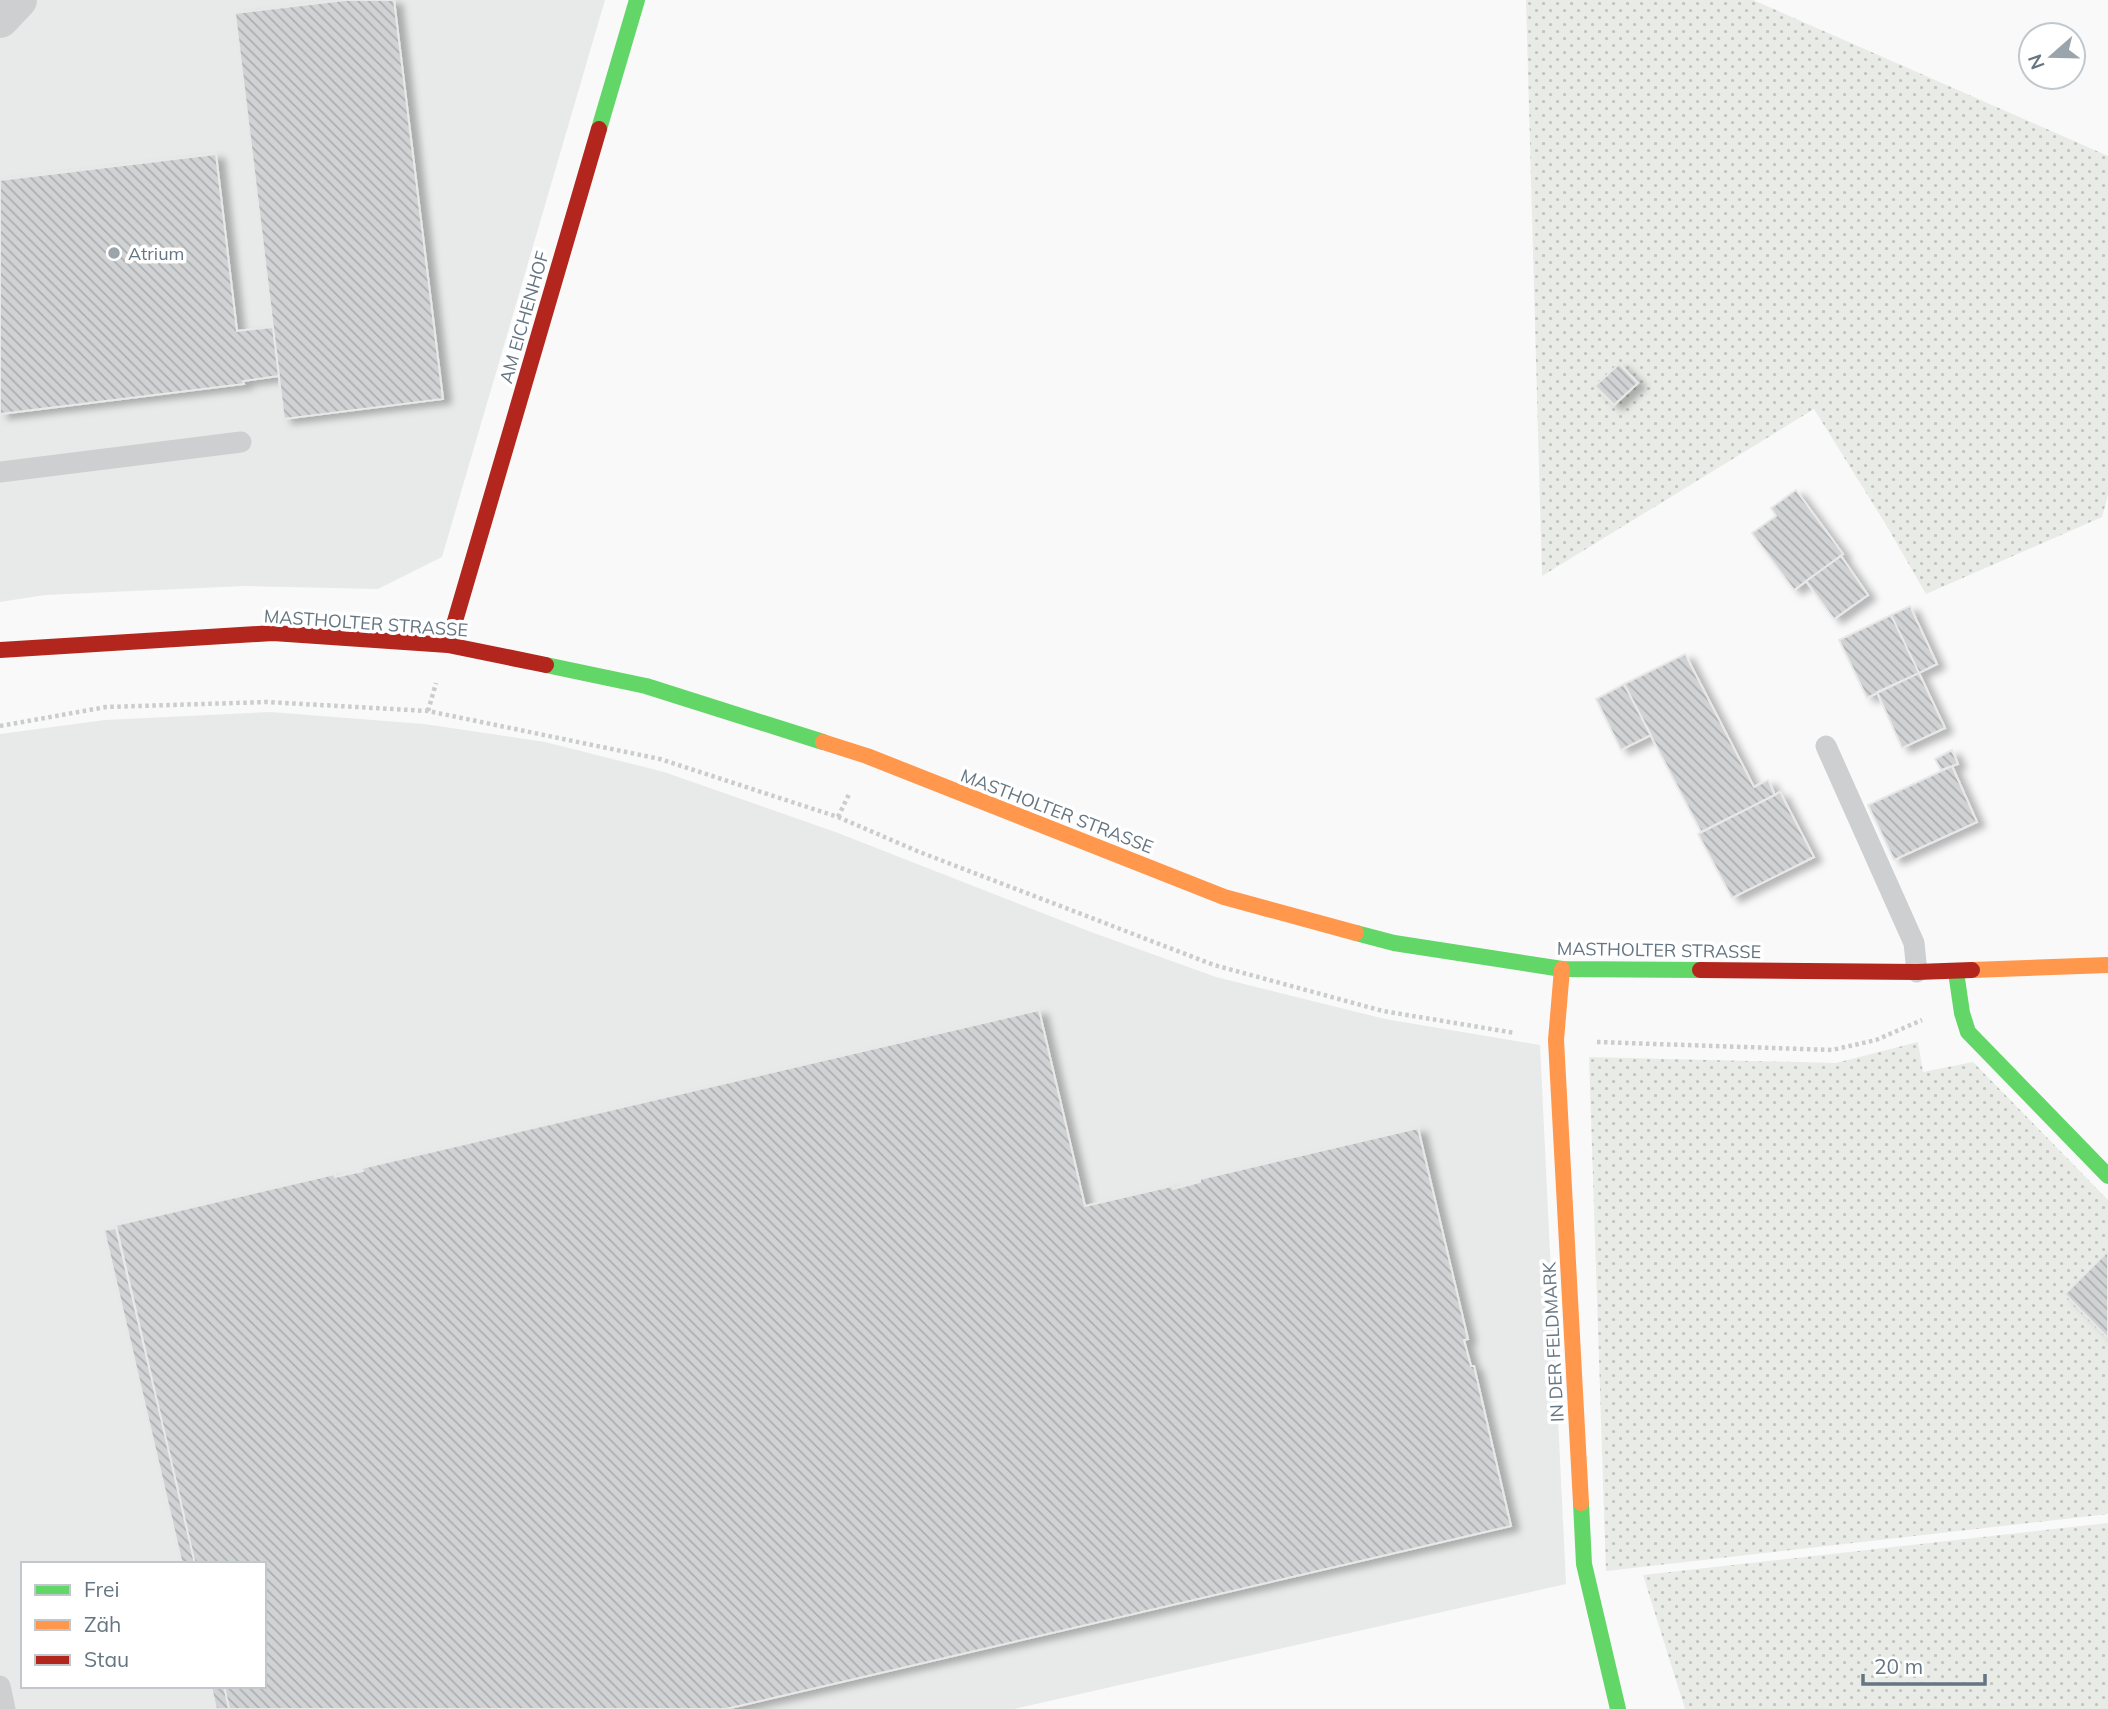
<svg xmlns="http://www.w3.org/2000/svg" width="2108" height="1709" viewBox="0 0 2108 1709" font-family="Mulish,sans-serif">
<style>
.built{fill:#e8e9e9;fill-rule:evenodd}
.grass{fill:url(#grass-dots)}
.building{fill:url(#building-back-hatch);stroke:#e8e8e8;stroke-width:2;filter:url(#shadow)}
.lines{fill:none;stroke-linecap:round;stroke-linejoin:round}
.path{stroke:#cbcccd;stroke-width:4.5;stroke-dasharray:3.5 3.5;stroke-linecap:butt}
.lane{stroke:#cecfd0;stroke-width:21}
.street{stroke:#cecfd0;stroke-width:38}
.fast{stroke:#63d668;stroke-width:16}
.slow{stroke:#ff974d;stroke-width:16}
.jam{stroke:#b3261e;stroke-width:16}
.poi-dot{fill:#99a4ac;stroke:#fff;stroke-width:2.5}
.labels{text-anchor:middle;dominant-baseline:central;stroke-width:7;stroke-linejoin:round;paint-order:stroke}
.poi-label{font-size:18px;fill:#657683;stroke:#fff;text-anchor:start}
.street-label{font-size:18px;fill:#657683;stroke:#fff}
</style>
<defs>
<pattern id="grass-dots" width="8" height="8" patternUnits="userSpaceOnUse" patternTransform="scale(1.75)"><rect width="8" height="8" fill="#e8ebe6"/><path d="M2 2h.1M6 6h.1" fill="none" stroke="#c0c3c0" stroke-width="1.8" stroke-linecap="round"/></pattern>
<pattern id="building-back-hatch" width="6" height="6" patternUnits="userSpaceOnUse" patternTransform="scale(1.75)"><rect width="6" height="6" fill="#d0d2d3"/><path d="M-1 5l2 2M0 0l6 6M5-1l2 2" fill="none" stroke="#acafb1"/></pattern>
<filter id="shadow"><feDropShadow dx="8" dy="4.5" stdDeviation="3.5" flood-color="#0004"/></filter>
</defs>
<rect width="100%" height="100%" fill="#f9f9f9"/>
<path class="built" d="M 0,0 L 605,0 L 442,557 L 378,589 L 245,586 L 45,595 L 0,602 Z
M 270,712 L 424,724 L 545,742 L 664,772 L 838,833 L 1091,932 L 1216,977 L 1385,1019 L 1540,1045 L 1566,1584 L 1014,1709 L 0,1709 L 0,734 L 105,720 ZM 23,1564 L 264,1564 L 264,1686 L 23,1686 Z"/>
<path class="grass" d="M 1526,0 L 1753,0 L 2108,156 L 2108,495 L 2102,517 L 1926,594 L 1885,523 L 1814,409 L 1542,576 Z
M 1918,1042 L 1923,1072 L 1973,1062 L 2108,1200 L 2108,1514 L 1606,1571 L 1589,1057 L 1836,1063 Z
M 2108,1523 L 2108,1709 L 1685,1709 L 1643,1575 Z"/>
<path class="building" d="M 345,0 L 394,0 L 443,399 L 284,419 L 235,13 Z
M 216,154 L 237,331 L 273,327 L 279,376 L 243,381 L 244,384 L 0,414 L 0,180 Z
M 1619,364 L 1638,383 L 1614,405 L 1595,386 Z
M 1796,490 L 1843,554 L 1794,590 L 1752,533 L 1776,516 L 1771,508 Z
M 1841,556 L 1868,595 L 1834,619 L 1806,581 Z
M 1910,606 L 1937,664 L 1919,673 L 1891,615 Z
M 1891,615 L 1919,673 L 1867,698 L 1839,640 Z
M 1685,654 L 1754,787 L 1768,780 L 1775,795 L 1701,832 L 1624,684 Z
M 1919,673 L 1945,728 L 1902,748 L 1877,692 Z
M 1624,684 L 1651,735 L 1621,750 L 1596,699 Z
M 1952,750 L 1958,764 L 1941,770 L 1935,759 Z
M 1952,766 L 1977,822 L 1894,860 L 1868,805 Z
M 1780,792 L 1814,857 L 1732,898 L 1698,834 Z
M 1039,1010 L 1085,1206 L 1172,1186 L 1173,1189 L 1200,1182 L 1200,1179 L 1418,1128 L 1468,1339 L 1464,1340 L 1471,1366 L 1474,1366 L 1511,1526 L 726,1709 L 229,1709 L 224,1686 L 264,1686 L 264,1564 L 195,1564 L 116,1225 L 335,1174 L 335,1177 L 363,1171 L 362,1168 Z
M 116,1228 L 178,1490 L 195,1564 L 182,1564 L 104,1230 Z
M 2108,1251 L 2108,1338 L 2065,1294 Z
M 211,1686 L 224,1686 L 229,1709 L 216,1709 Z"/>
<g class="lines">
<path class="path" d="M 428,711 L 436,683
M 0,726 L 106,707 L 267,702 L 428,711 L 660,759 L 838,817 L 917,851 L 1214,965 L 1383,1011 L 1515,1033
M 838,817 L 850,792
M 1597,1042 L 1832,1050 L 1876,1040 L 1922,1020"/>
<path class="lane" d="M 0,472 L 241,442
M 1826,746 L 1914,943 L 1917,972
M 0,1686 L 5,1709"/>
<path class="street" d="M 0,19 L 18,0"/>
<path class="fast" d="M 599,129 L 637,0
M 546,665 L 646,686 L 823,742
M 1356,933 L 1394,943 L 1562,969 L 1700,970
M 1956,972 L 1962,1013 L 1968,1032 L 2108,1176
M 1581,1503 L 1584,1564 L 1618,1709"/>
<path class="slow" d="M 823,742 L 867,756 L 1224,897 L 1356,933
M 1562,969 L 1556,1040 L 1581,1503
M 1972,970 L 2108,965"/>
<path class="jam" d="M 448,645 L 599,129
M 0,650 L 273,633 L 448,645 L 546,665
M 1700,970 L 1917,972 L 1972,970"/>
</g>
<circle class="poi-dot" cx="114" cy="253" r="7"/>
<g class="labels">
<g class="poi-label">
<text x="128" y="253">Atrium</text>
</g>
<g class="street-label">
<text transform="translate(524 317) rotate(-74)">AM EICHENHOF</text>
<text transform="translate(366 623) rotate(4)">MASTHOLTER STRASSE</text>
<text transform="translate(1057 811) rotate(21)">MASTHOLTER STRASSE</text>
<text transform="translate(1659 950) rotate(1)">MASTHOLTER STRASSE</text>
<text transform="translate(1553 1342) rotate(-93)">IN DER FELDMARK</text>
</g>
</g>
<rect x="21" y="1562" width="245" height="126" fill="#ffffff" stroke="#c1c8cd" stroke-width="2"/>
<rect x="35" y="1585" width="35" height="10" fill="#63d668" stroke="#c1c8cd" stroke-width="2"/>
<text x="84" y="1597" font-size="21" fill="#657683">Frei</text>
<rect x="35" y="1620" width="35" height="10" fill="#ff974d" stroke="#c1c8cd" stroke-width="2"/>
<text x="84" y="1632" font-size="21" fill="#657683">Zäh</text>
<rect x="35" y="1655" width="35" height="10" fill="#b3261e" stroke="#c1c8cd" stroke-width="2"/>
<text x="84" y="1667" font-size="21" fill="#657683">Stau</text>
<g transform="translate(2052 56) rotate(250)"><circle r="33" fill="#ffffff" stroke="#c1c8cd" stroke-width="2"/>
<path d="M0-5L12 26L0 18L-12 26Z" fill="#99a4ac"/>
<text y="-10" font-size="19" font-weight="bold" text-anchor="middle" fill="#657683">N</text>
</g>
<path d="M1863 1674v10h122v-10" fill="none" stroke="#657683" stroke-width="3.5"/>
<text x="1874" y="1674" font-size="21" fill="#657683" stroke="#ffffff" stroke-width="5" paint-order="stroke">20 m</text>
</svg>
